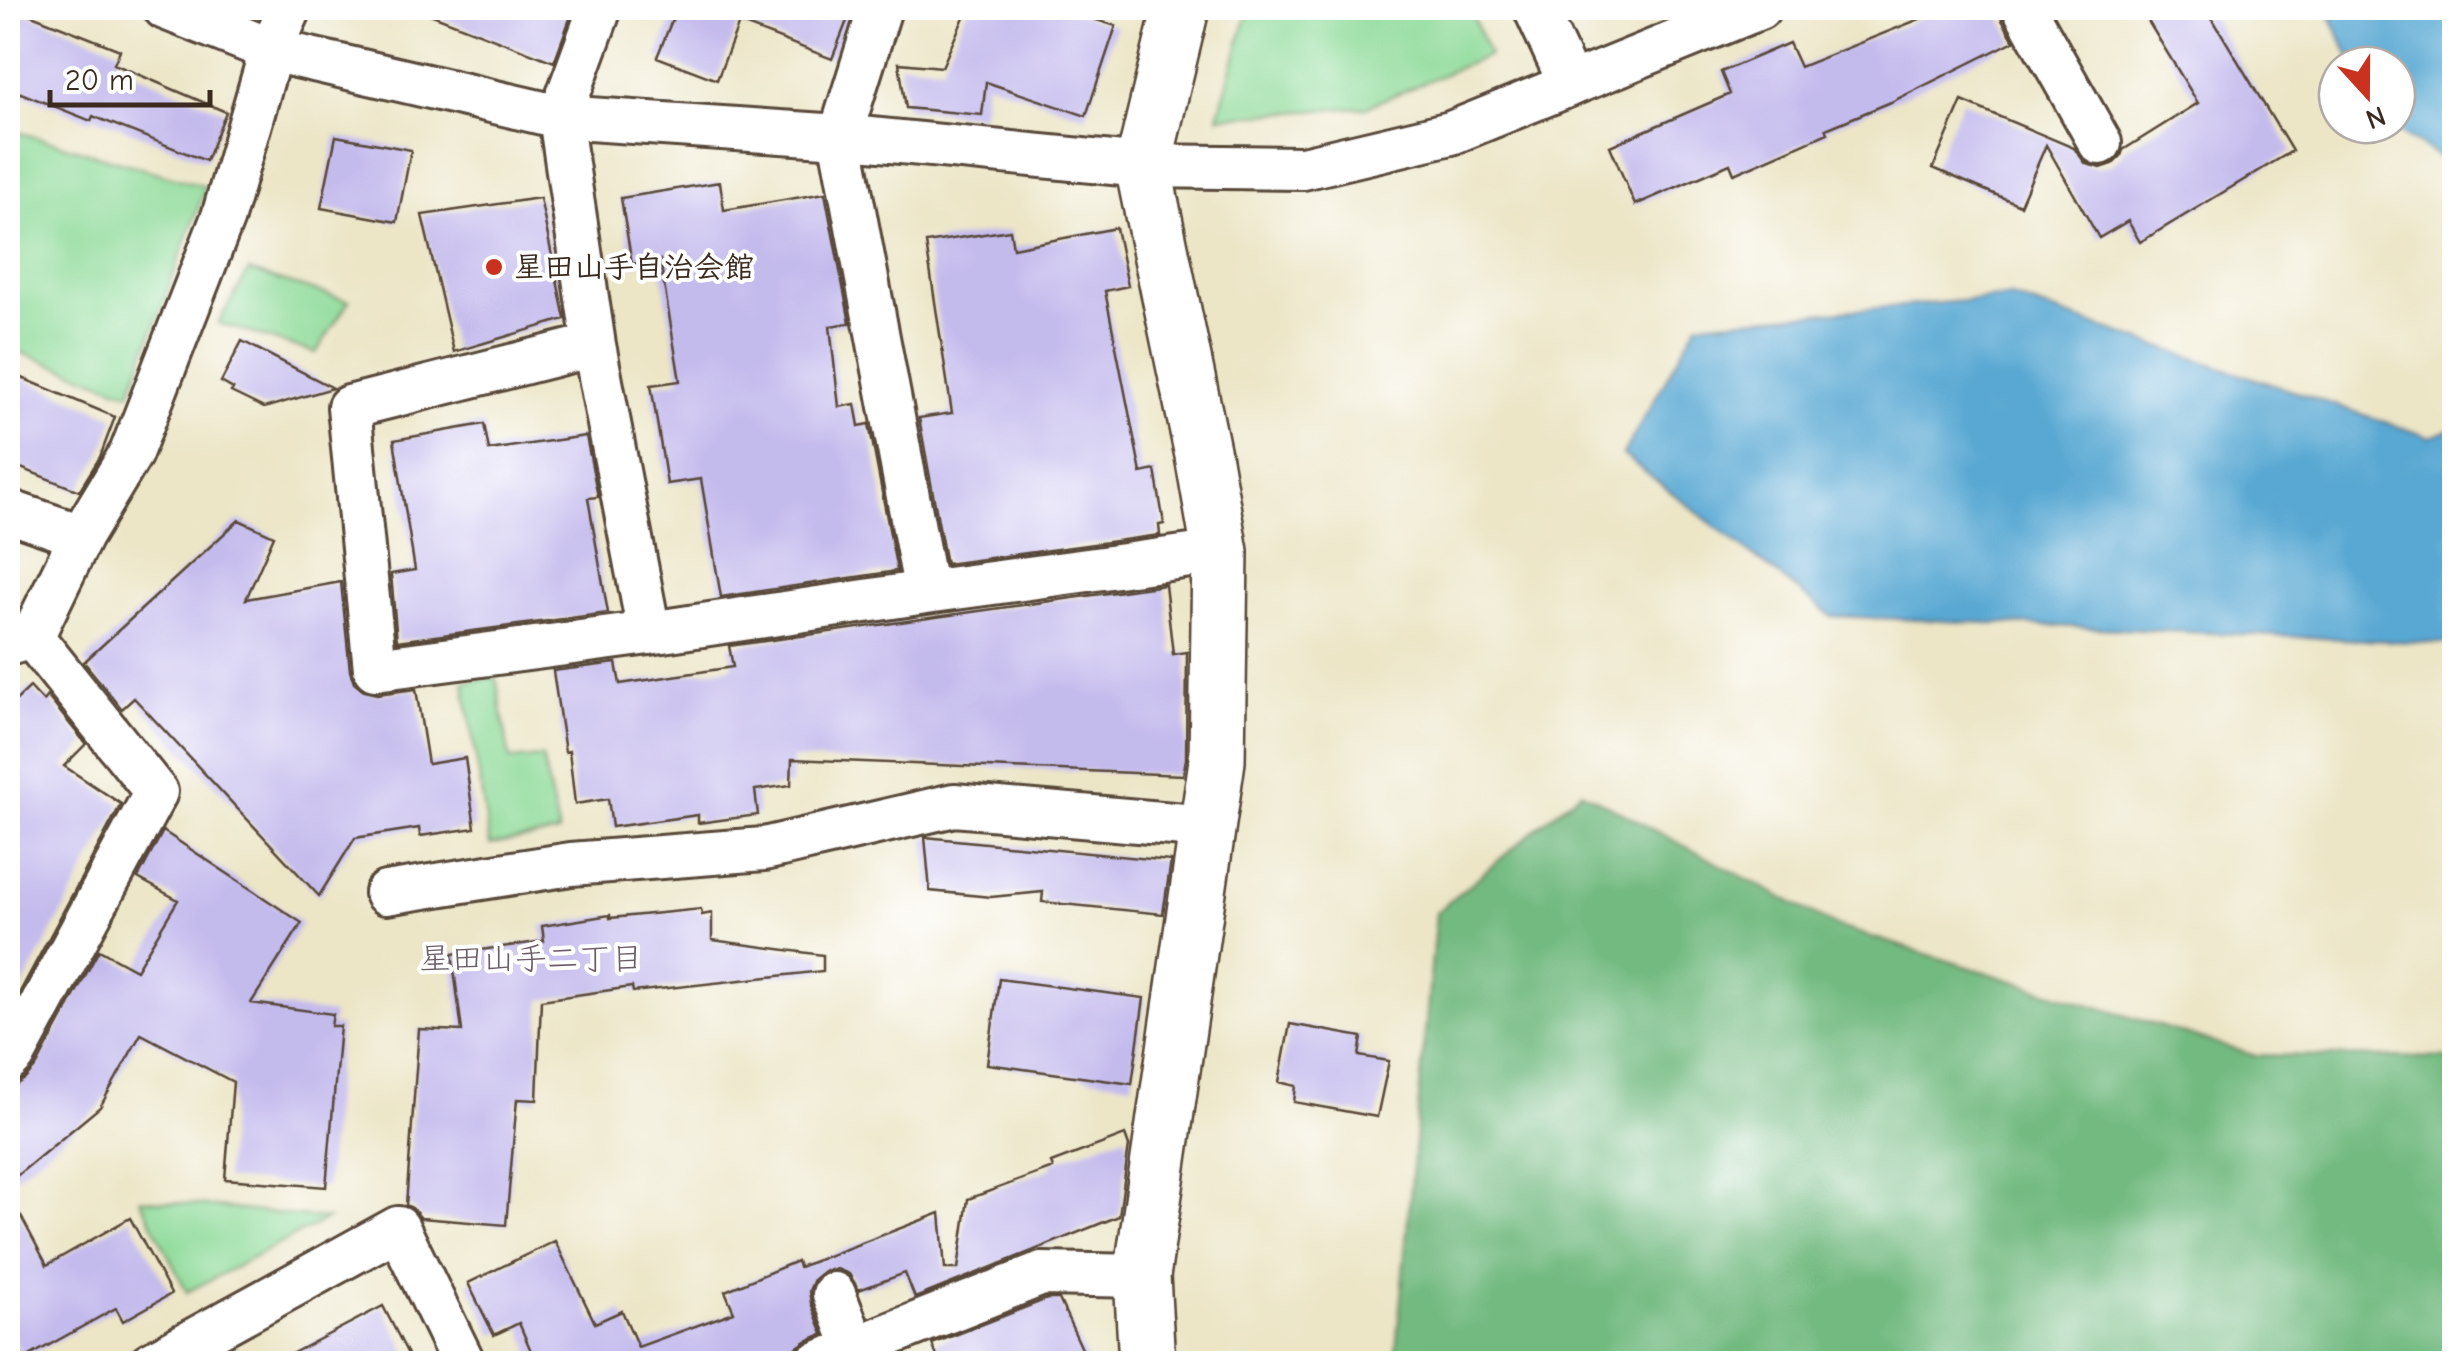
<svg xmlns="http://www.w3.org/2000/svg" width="2462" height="1371" viewBox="0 0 2462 1371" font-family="'Comic Neue','Klee One',sans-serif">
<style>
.green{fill:#8dda98;stroke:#64825b;stroke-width:2.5}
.forest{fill:#72ba80;stroke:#56724f;stroke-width:2.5}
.water{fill:#59a8d3;stroke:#4a6978;stroke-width:2.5}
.building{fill:#c4bbed}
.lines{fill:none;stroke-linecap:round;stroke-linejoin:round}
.minor-casing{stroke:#564637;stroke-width:48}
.tertiary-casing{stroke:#564637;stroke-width:60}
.minor{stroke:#fff;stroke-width:42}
.tertiary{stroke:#fff;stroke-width:55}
.poi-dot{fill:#c8321e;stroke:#fff;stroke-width:4}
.labels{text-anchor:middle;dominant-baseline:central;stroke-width:8;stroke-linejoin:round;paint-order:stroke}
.poi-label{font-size:30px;font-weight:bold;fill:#3b2a1e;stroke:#fff;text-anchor:start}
.neighbourhood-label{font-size:32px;fill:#6b5d66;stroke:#fff}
</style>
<rect width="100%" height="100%" fill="#fff"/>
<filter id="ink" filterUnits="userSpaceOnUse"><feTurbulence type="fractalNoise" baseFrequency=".01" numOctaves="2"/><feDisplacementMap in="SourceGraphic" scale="20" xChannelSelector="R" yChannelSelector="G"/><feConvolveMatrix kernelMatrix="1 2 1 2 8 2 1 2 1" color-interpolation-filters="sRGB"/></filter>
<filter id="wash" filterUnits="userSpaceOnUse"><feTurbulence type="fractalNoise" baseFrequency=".0048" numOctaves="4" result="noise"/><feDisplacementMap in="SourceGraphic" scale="40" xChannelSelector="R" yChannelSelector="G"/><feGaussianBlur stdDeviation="2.25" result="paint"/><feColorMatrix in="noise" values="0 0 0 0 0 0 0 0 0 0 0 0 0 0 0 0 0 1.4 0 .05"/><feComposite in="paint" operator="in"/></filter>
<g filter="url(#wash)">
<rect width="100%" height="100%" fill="#ece5c6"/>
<path class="green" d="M 1249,8 L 1469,8 L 1489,55 L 1366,107 L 1218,117 Z
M 8,129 L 206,187 L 130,393 L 8,348 Z
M 249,271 L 349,301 L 316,353 L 218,323 Z
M 496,677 L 510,760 L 542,757 L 559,833 L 490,845 L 464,682 Z
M 140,1199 L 327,1219 L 187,1292 Z"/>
<path class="forest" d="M 1581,791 L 1836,926 L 2253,1055 L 2454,1058 L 2454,1363 L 1413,1363 L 1396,1350 L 1436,913 Z"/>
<path class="water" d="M 2326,8 L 2454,8 L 2454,166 L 2387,125 L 2397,125 L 2397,65 L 2354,65 Z
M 2011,297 L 2430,437 L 2454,429 L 2454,644 L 1831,616 L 1623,455 L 1698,323 Z"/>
<g id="blocks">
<path class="building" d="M 8,8 L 14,8 L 120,50 L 114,64 L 226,112 L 206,161 L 93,116 L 91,121 L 8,88 Z
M 423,8 L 574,8 L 554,62 L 422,11 Z
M 677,8 L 852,8 L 832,59 L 739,23 L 717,80 L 657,57 Z
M 968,8 L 1058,8 L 1116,26 L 1086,116 L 986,82 L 982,115 L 906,108 L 899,63 L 942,67 Z
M 1947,8 L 1999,8 L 2002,20 L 2014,41 L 1891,102 L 1826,129 L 1828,133 L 1734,174 L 1730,164 L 1635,205 L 1610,146 L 1730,94 L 1721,72 L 1789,43 L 1800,67 Z
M 2140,8 L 2206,8 L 2292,151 L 2140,242 L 2128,221 L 2099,238 L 2046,145 L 2020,205 L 1933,168 L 1962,101 L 2074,148 L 2086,164 L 2101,168 L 2113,164 L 2121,156 L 2123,150 L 2198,103 Z
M 336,136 L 411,150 L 397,222 L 321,208 Z
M 720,182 L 724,210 L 825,193 L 850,323 L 830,326 L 839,407 L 855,404 L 859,426 L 869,424 L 897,571 L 721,597 L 701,479 L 667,484 L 651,385 L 680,381 L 660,260 L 632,264 L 621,198 Z
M 540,198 L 565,319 L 454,352 L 422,215 Z
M 1116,228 L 1128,286 L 1105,291 L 1141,473 L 1155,470 L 1164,524 L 1159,525 L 1160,535 L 946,564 L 919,418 L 952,413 L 926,243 L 1010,230 L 1013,248 Z
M 242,341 L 333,388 L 264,408 L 231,392 L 233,389 L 221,382 Z
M 8,372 L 115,417 L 100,457 L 79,491 L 8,463 Z
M 484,424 L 489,450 L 586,436 L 598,497 L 588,498 L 608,613 L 397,641 L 391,574 L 415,570 L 394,440 Z
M 239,520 L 274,536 L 246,599 L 341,582 L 350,671 L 354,683 L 364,691 L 377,694 L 416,689 L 428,764 L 465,758 L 475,828 L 420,836 L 419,828 L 355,838 L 319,896 L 134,698 L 122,709 L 84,662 Z
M 1165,585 L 1173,654 L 1187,652 L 1186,759 L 1183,775 L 792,759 L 791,785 L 755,790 L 758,815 L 698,823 L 698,815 L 612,827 L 608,799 L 575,804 L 569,751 L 565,752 L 553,671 L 616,663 L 620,684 L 733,667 L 729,646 Z
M 30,687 L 43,701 L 47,696 L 86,744 L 64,766 L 121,804 L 8,1014 L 8,708 Z
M 163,831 L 302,923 L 251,1003 L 333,1014 L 331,1026 L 340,1026 L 326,1187 L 225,1179 L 233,1082 L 141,1034 L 100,1107 L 8,1183 L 8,1085 L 15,1085 L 25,1079 L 36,1067 L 99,950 L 136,970 L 178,900 L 138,878 Z
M 925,837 L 1171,861 L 1163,914 L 1042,902 L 1043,892 L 991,897 L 930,891 Z
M 701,909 L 702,915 L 712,913 L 712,940 L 823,955 L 823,971 L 633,992 L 632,987 L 541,1000 L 537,1100 L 517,1099 L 506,1225 L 421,1218 L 412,1208 L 406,1205 L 419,1029 L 462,1031 L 452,954 L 544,941 L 542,926 L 610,915 L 610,918 Z
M 999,979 L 1144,998 L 1132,1084 L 987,1064 Z
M 1290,1024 L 1362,1037 L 1359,1056 L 1389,1061 L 1377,1117 L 1294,1102 L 1296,1086 L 1279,1082 Z
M 1125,1135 L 1129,1146 L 1119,1216 L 915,1298 L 905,1273 L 859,1290 L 849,1274 L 837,1269 L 824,1271 L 814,1279 L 809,1291 L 811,1303 L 823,1334 L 806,1341 L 796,1348 L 790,1364 L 502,1364 L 531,1351 L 519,1323 L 494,1335 L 468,1283 L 555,1241 L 595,1323 L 622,1311 L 638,1347 L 734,1312 L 725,1291 L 797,1261 L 799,1267 L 940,1213 L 945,1269 L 958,1269 L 968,1199 L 1053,1168 L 1051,1163 Z
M 8,1192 L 47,1265 L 130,1218 L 171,1294 L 123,1321 L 116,1308 L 24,1359 L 8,1328 Z
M 1047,1299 L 1059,1299 L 1089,1364 L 940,1364 L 932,1344 Z
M 383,1306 L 413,1364 L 272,1364 Z"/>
</g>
</g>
<g filter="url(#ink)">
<use href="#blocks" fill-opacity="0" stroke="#564637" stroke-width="2.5"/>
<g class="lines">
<defs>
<path id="minor" d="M 165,8 L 271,50 L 560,117 L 840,136 L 1143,166 L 1303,168 L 1451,133 L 1759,8
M 880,8 L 840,136 L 926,592 L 1220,552
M 1535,8 L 1570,84
M 2024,8 L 2100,143
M 594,345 L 560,117 L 600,8
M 8,511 L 81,536
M 649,633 L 594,345 L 349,407 L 375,669 L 649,633 L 926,592
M 8,644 L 32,637 L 81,536 L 131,453 L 223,217 L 271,50 L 290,8
M 386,893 L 571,864 L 764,849 L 954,805 L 1207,827
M 8,1061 L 14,1055 L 156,792 L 32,637
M 834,1294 L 855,1348
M 150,1364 L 398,1228 L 464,1364
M 815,1364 L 1042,1274 L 1142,1276"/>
<path id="tertiary" d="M 1147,1364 L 1142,1276 L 1217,761 L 1220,552 L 1203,455 L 1143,166 L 1181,8"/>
</defs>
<use href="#minor" class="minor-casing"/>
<use href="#tertiary" class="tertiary-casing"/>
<use href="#minor" class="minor"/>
<use href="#tertiary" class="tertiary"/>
</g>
</g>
<circle class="poi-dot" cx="494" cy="267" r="10"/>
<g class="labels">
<g class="poi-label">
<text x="514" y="267">星田山手自治会館</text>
</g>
<g class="neighbourhood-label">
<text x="531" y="958">星田山手二丁目</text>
</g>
</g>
<rect width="2462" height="1371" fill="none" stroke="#fff" stroke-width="40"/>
<g transform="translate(2367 95) rotate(159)"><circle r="48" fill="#ffffff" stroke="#b1aaa5" stroke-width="2.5"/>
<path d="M0-8L18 38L0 25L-18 38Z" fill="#c8321e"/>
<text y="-15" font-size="28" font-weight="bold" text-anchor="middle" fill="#3b2a1e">N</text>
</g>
<path d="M50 90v15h160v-15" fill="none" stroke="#3b2a1e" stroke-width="5"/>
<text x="65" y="90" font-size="30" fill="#3b2a1e" stroke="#ffffff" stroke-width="8" paint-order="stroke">20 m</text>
</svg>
